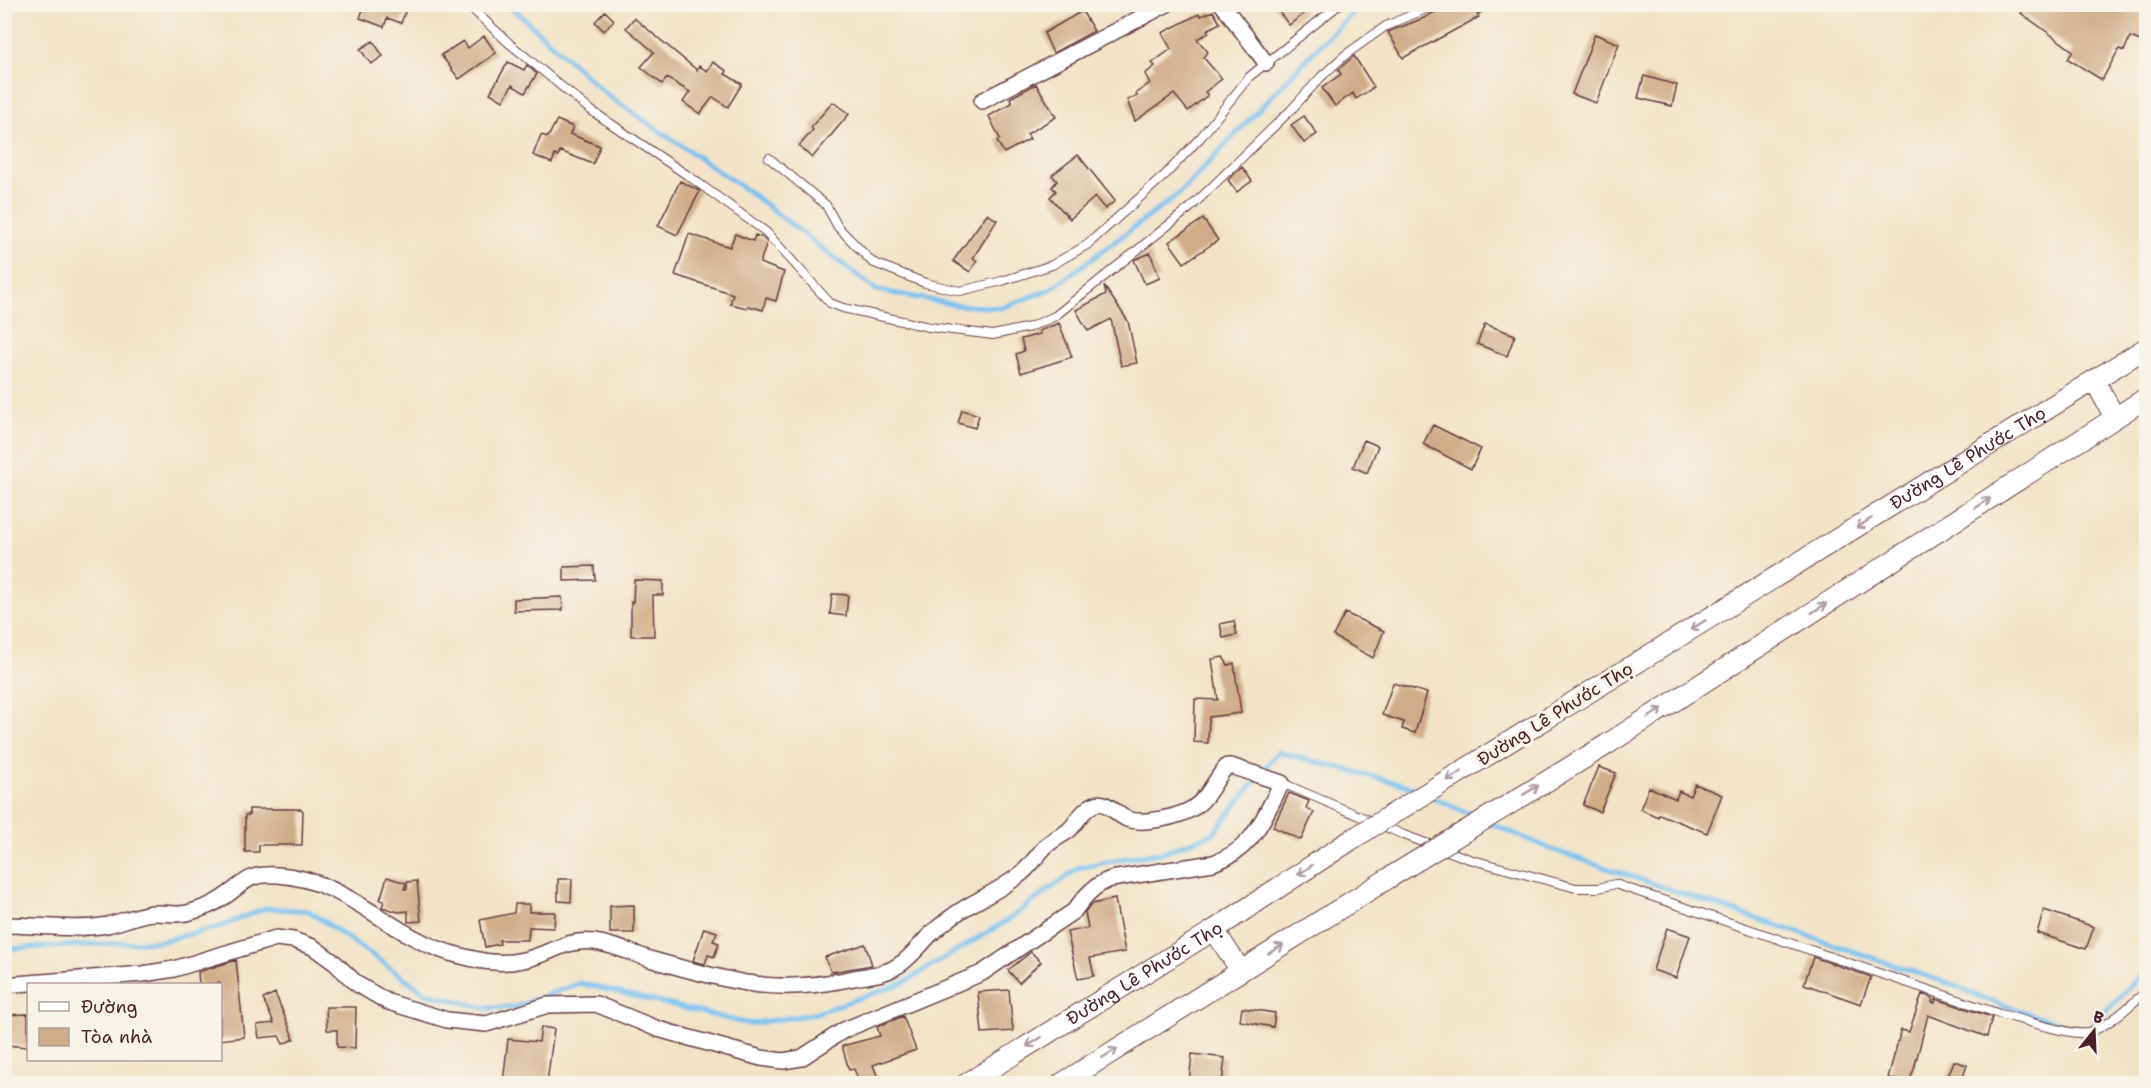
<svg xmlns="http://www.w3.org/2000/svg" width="2151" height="1088" viewBox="0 0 2151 1088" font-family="'Shantell Sans',sans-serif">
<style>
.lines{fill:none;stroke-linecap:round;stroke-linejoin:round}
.stream{stroke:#76bfef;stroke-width:5}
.building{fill:#cfad89}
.service-casing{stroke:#633c43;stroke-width:10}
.minor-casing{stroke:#633c43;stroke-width:18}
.tertiary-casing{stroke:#633c43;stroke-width:22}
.service{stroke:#fff;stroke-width:8}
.minor{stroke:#fff;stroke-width:15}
.tertiary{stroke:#fff;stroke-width:20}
.tertiary-bridge-casing{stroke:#633c43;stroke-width:22;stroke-linecap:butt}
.tertiary-bridge{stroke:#fff;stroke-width:20}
.oneway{stroke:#ae9aa0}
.labels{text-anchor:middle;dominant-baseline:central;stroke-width:6;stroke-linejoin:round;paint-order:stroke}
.street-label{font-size:18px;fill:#4a1f2b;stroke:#f7f3e8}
</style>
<rect width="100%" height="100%" fill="#f7f3e8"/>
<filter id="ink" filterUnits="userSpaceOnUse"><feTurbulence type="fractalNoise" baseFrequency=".0167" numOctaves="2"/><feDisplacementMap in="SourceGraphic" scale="12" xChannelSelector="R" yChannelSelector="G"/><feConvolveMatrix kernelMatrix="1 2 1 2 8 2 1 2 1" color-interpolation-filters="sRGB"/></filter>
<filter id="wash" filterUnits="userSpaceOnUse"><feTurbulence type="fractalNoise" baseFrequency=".008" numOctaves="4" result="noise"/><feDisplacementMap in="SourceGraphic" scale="24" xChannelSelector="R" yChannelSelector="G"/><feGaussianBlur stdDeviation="1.35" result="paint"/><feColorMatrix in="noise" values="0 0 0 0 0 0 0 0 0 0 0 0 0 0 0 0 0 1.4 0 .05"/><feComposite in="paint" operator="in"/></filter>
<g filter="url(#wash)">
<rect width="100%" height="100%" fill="#f2e3c8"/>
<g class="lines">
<path class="stream" d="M 503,4 L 517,12 L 607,95 L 752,194 L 876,290 L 956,305 L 1001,308 L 1051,289 L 1179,194 L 1315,50 L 1362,4
M 1430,796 L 1479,818
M 1490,823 L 1553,850 L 1950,984 L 1985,999 L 2086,1032 L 2146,970
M 4,949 L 162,941 L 219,927 L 266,908 L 309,911 L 426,993 L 485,1008 L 515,1007 L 580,983 L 749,1024 L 813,1014 L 903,983 L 1008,920 L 1078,868 L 1125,858 L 1161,853 L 1214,833 L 1278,752 L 1405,785 L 1421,792"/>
</g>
<g id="blocks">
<path class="building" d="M 356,4 L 408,4 L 401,23 L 387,18 L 384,27 L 360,18 L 363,9 L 355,6 Z
M 1273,4 L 1298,4 L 1305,13 L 1289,25 Z
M 1449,4 L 1494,4 L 1477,15 L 1479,17 L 1403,58 L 1388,32 L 1424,18 Z
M 2028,4 L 2146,4 L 2146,26 L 2141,41 L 2130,37 L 2124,51 L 2119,49 L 2102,80 L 2068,59 L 2073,51 L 2021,13 Z
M 605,11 L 614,20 L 604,31 L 595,22 Z
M 1082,11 L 1094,31 L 1053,53 L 1044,33 Z
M 1213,11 L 1220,23 L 1207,30 L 1209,33 L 1197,39 L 1208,52 L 1203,57 L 1222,79 L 1205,92 L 1208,95 L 1188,111 L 1174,94 L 1135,121 L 1127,100 L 1137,96 L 1136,93 L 1150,83 L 1145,74 L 1155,66 L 1152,63 L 1171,49 L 1162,33 L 1199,14 L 1201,16 Z
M 634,18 L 697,70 L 699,66 L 707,71 L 713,62 L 727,71 L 725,74 L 742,84 L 728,107 L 713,97 L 700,114 L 683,102 L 690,92 L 667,78 L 662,84 L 641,67 L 654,52 L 626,28 Z
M 1595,34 L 1619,44 L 1596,103 L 1572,94 Z
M 484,36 L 496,53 L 459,79 L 441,55 L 463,41 L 468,48 Z
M 373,41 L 383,56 L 371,64 L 360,49 Z
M 1354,56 L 1374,87 L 1356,99 L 1353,93 L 1335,106 L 1322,88 L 1341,74 L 1338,70 Z
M 508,62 L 524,70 L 527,65 L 537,74 L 525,93 L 512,85 L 503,101 L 490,93 Z
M 1644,76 L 1677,85 L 1672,106 L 1638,98 Z
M 1036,84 L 1056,117 L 1027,134 L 1030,139 L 1004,153 L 997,141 L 1000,139 L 989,116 L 1012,103 L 1010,98 Z
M 833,102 L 849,114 L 812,158 L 799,146 L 813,130 L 811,127 Z
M 1304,116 L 1317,134 L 1304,143 L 1291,125 Z
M 557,120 L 573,127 L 570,134 L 600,146 L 593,164 L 560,151 L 558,156 L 555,155 L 552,163 L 533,155 L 541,135 L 548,137 Z
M 1078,155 L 1115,201 L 1105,209 L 1095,197 L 1070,219 L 1050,197 L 1056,191 L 1052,187 L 1057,181 L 1052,175 Z
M 1242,167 L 1252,181 L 1237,192 L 1228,180 Z
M 680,181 L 700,191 L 677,235 L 658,226 Z
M 987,214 L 997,220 L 973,258 L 977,261 L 970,272 L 953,261 Z
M 1203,219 L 1218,240 L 1184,263 L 1169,242 Z
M 689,234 L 730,247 L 735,234 L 753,241 L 755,235 L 763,238 L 767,242 L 760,263 L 784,272 L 776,301 L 766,298 L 763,310 L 748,306 L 747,308 L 730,304 L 733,294 L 675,275 Z
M 1150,253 L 1160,278 L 1145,284 L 1134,260 Z
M 1104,286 L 1128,321 L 1137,363 L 1121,366 L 1111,319 L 1088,331 L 1076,310 L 1106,294 Z
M 1059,323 L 1072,357 L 1021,373 L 1016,354 L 1024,351 L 1021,339 L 1040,334 L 1039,331 Z
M 1485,324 L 1515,335 L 1507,356 L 1477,344 Z
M 962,410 L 979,415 L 975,428 L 958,423 Z
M 1433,425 L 1481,449 L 1471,469 L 1423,444 Z
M 1364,440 L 1378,446 L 1367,473 L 1353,467 Z
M 594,566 L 595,580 L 564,581 L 564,567 Z
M 634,580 L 663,581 L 663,595 L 653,595 L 654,636 L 631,636 L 631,602 L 633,602 Z
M 832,594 L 848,595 L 846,616 L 830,614 Z
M 562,597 L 563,610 L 514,611 L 514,599 Z
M 1345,613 L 1384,631 L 1373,658 L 1333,636 Z
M 1234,621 L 1237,635 L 1223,638 L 1220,624 Z
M 1223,657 L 1228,665 L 1234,663 L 1241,713 L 1209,717 L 1208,743 L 1194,742 L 1195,699 L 1218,700 L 1212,659 Z
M 1393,683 L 1427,693 L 1415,733 L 1402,729 L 1404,722 L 1382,715 Z
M 1599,767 L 1616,773 L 1600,812 L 1583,805 Z
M 1695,784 L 1722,795 L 1707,833 L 1659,814 L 1658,817 L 1640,809 L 1649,787 L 1676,799 L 1679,791 L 1690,796 Z
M 1289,793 L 1309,801 L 1306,808 L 1314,812 L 1301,840 L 1273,827 Z
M 249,809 L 301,809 L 303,811 L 302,845 L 259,845 L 259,852 L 245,852 L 245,815 L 249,815 Z
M 387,877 L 406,883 L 404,889 L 407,889 L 407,882 L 417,881 L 421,921 L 408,922 L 408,911 L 398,912 L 382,907 L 384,901 L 380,900 Z
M 558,879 L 572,879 L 571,902 L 558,901 Z
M 1115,899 L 1125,952 L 1090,958 L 1094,976 L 1078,979 L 1067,932 L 1088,928 L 1085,912 L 1092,904 Z
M 515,904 L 529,904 L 529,912 L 555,912 L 554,928 L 529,927 L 528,940 L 499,940 L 500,944 L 485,947 L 480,920 L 514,913 Z
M 634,905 L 634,933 L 610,933 L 610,906 Z
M 2044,910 L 2094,927 L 2086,949 L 2037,933 Z
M 704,928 L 717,932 L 713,941 L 719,943 L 714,957 L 708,955 L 705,964 L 693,961 Z
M 1667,928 L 1690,936 L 1676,978 L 1653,970 Z
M 865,944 L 872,965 L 831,972 L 825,957 Z
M 1031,952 L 1041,962 L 1019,983 L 1008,970 Z
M 1813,957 L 1871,977 L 1861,1004 L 1804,984 Z
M 236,960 L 244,1037 L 220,1040 L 220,983 L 199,984 L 198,972 Z
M 1009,990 L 1013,1031 L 982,1033 L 978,992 Z
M 275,993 L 294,1039 L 283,1044 L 279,1036 L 259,1038 L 257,1025 L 274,1023 L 263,999 Z
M 1922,994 L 1933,998 L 1932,1002 L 1935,1003 L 1936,999 L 1992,1017 L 1987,1037 L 1928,1015 L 1914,1069 L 1909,1083 L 1906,1083 L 1888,1078 L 1901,1030 L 1909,1032 Z
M 326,1007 L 356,1007 L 355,1048 L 337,1047 L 337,1030 L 327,1030 Z
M 1242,1008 L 1275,1013 L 1273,1027 L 1240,1021 Z
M 28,1014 L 28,1047 L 4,1045 L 4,1015 Z
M 903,1016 L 916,1050 L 873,1065 L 880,1083 L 860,1083 L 854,1069 L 849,1070 L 842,1046 L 880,1036 L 877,1027 Z
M 541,1027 L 554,1029 L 547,1083 L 503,1083 L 508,1039 L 539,1042 Z
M 1192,1054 L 1225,1058 L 1222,1083 L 1189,1083 Z
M 1954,1061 L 1967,1065 L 1961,1083 L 1947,1079 Z"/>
</g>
</g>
<g filter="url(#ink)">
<use href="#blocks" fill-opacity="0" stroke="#633c43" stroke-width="1.5"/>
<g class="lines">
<defs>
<path id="service" d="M 467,4 L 510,44 L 589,109 L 690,177 L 766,232 L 830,303 L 843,308 L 929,327 L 993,335 L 1030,327 L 1055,316 L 1191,207 L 1291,110 L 1321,77 L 1345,55 L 1386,26 L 1437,4
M 769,158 L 826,205 L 838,227 L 872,262 L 925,283 L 960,291 L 1002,281 L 1052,265 L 1087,245 L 1166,174 L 1201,137 L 1249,77 L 1340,4
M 1282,783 L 1404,835 L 1469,859 L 1576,888 L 1599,888 L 1615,884 L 2000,1014 C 2017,1018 2073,1036 2086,1033 C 2106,1029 2132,1004 2146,991"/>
<path id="minor" d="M 1222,4 L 1266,63
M 982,101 L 1167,4
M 4,925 C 37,925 75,931 107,925 C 120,922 133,917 146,914 C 159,911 173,916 187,913 C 199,910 213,905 224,897 C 246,882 248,873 278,875 C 345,879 388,934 450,953 C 475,960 497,966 523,960 C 549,955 567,938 594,942 C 615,945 634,954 653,960 C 684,969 714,977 746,983 C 784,989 816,986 854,978 C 869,975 885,975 899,965 C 912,957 921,943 933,932 C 941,925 951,917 960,911 C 979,899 1000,890 1018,876 C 1030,868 1036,856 1046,846 C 1052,840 1061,836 1068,831 C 1075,825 1079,816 1086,810 C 1105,793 1112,813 1127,819 C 1143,825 1179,817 1193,808 C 1208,799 1215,779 1227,766 L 1231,766 L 1282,783 C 1262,819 1255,849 1213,863 L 1111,879 C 1094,885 1085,896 1074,911 L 982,973 L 844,1030 L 801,1058 L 783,1061 L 761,1058 L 658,1029 L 596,1004 L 548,1005 L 486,1024 L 447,1020 L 388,1002 L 357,984 L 335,963 L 313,947 L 293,940 L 276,938 L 174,969 L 143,974 L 4,985"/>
<g id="tertiary">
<path d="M 2095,381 L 2115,418"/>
<path id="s1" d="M 1575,701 L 2146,348"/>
<path d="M 1606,745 L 2146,398"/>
<path d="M 1214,930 L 1241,971"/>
<path id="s2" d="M 966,1084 L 1214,930 L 1354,838"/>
<path d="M 1061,1084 L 1392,876"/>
</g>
</defs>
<use href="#service" class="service-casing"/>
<use href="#minor" class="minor-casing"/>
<use href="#tertiary" class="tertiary-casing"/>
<use href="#service" class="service"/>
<use href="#minor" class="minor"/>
<use href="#tertiary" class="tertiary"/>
<defs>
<path id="tertiary-bridge" d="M 1354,838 L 1575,701
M 1392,876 L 1606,745"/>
</defs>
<use href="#tertiary-bridge" class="tertiary-bridge-casing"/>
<use href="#tertiary-bridge" class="tertiary-bridge"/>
</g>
<defs><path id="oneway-shaft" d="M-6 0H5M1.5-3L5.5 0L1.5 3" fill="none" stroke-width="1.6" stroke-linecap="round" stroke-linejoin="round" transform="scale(1.5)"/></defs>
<g class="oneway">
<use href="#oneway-shaft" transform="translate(1983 503) rotate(-33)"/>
<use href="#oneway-shaft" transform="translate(1864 523) rotate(148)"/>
<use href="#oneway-shaft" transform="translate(1819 608) rotate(-33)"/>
<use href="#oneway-shaft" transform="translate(1698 625) rotate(148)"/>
<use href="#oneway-shaft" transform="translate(1655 713) rotate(-33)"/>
<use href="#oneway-shaft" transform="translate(1454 776) rotate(148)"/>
<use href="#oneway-shaft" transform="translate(1531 790) rotate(-31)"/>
<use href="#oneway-shaft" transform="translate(1305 870) rotate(146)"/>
<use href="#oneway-shaft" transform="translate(1276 949) rotate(-32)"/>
<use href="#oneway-shaft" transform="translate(1034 1042) rotate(148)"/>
<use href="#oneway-shaft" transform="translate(1110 1053) rotate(-32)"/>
</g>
</g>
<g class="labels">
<g class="street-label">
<text stroke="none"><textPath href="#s1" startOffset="462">Đường Lê Phước Thọ</textPath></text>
<text transform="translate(1555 714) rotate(-32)">Đường Lê Phước Thọ</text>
<text stroke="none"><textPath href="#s2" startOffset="210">Đường Lê Phước Thọ</textPath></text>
</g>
</g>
<rect width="2151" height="1088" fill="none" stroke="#f7f3e8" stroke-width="24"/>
<rect x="27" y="983" width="195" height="78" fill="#f7f3e8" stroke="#b29e9c" stroke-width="1.5"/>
<rect x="39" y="1002" width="30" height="9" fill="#ffffff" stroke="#b29e9c" stroke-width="1.5"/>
<text x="81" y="1013" font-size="18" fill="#4a1f2b">Đường</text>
<rect x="39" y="1028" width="30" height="18" fill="#cfad89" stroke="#b29e9c" stroke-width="1.5"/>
<text x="81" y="1043" font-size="18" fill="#4a1f2b">Tòa nhà</text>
<g transform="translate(2094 1031) rotate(18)" stroke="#f7f3e8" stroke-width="4.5" paint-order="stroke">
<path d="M0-4.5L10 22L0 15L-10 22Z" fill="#4a1f2b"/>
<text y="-9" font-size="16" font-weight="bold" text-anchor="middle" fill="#4a1f2b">B</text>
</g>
</svg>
